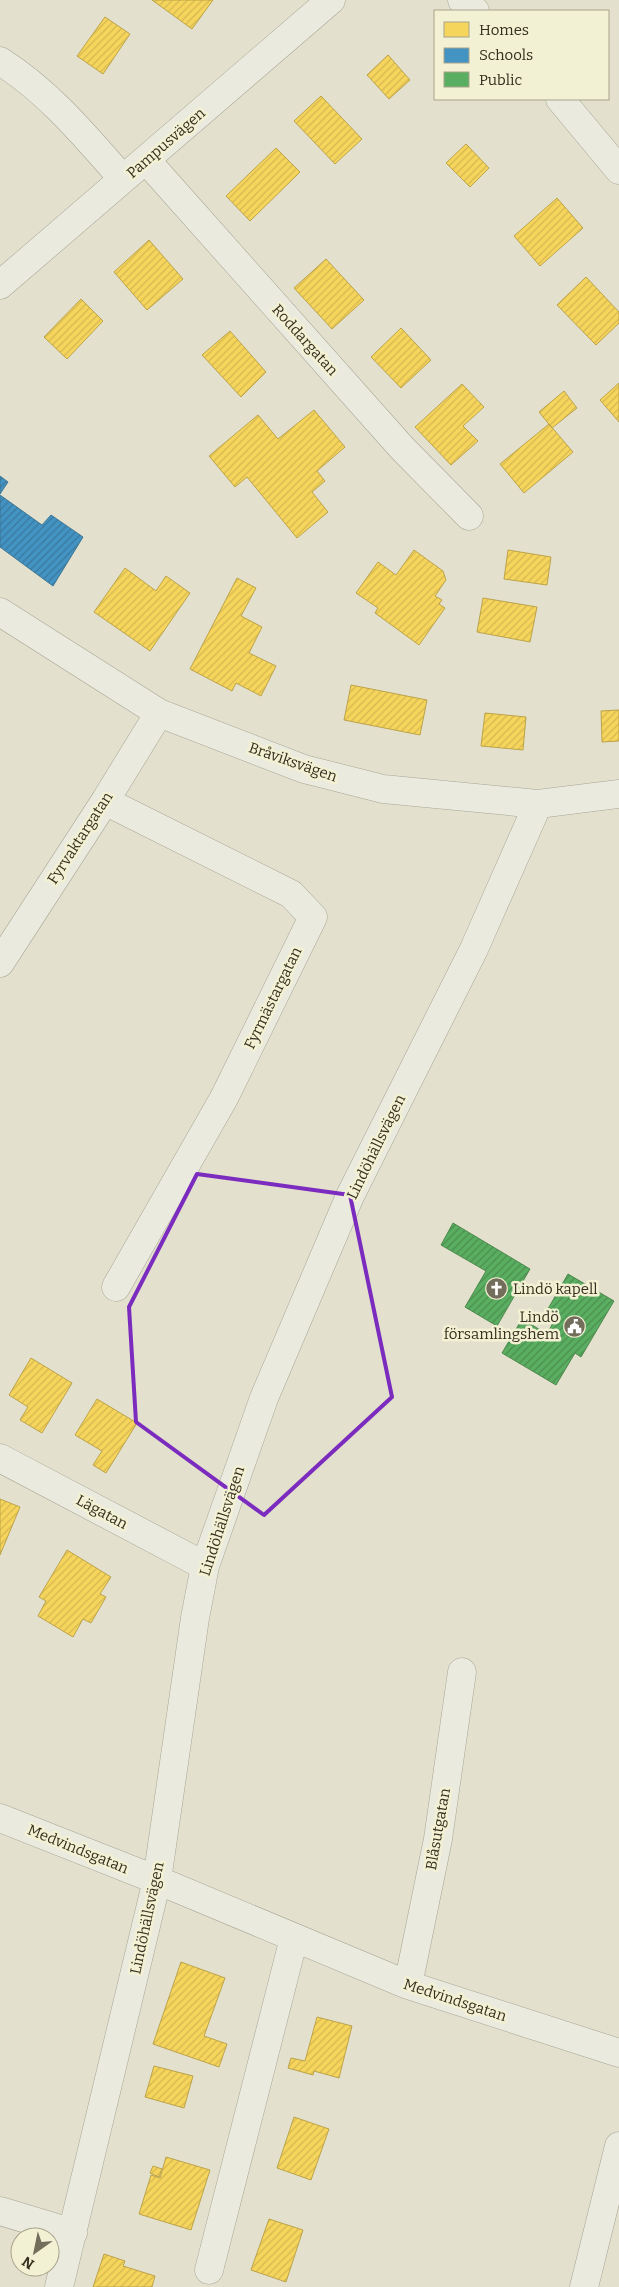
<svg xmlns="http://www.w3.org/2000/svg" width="619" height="2287" viewBox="0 0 619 2287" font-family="Bitter,serif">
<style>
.homes{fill:url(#homes-hatch);stroke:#bca34a}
.schools{fill:url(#schools-hatch);stroke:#3f7592}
.public{fill:url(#public-hatch);stroke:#4f884d}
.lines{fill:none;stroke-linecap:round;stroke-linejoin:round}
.minor-casing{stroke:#a8a596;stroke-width:29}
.minor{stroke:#ebeade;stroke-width:28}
.marked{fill:none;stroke:#7b2cbf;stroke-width:4;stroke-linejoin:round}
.labels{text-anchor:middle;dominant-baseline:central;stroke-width:5;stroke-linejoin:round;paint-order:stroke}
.street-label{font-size:15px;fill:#362f1f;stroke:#f3f1d3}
.poi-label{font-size:15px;fill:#362f1f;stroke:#f3f1d3;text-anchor:start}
</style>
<defs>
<pattern id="homes-hatch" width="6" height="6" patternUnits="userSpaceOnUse" patternTransform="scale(1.25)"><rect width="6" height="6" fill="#f6d55c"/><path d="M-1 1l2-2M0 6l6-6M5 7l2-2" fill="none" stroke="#d4b750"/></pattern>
<pattern id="schools-hatch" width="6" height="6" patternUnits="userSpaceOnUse" patternTransform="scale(1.25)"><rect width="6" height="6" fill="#4393c3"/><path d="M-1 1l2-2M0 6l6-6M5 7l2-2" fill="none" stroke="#39789e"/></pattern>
<pattern id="public-hatch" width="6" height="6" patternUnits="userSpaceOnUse" patternTransform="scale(1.25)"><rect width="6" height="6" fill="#5aae61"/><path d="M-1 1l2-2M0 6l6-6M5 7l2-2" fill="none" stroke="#4b8e4f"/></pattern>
</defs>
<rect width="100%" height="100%" fill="#e3e1cd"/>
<path class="homes" d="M 152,0 L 213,0 L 192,29 Z
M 105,17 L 130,34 L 103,74 L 77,56 Z
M 388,55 L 410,80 L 389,99 L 367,75 Z
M 321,96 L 362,139 L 335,164 L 294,121 Z
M 466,144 L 489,168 L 470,187 L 446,163 Z
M 276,148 L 300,172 L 250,221 L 226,196 Z
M 557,198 L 583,228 L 540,266 L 514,236 Z
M 149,240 L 183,279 L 147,310 L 114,272 Z
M 326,259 L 364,300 L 332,329 L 294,288 Z
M 586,277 L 619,312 L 619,323 L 596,345 L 557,305 Z
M 81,299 L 103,321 L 67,359 L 44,337 Z
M 401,328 L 431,360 L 401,388 L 371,357 Z
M 230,331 L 266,372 L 241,397 L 202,355 Z
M 619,383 L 619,422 L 600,400 Z
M 462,384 L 484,407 L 463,426 L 478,441 L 451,465 L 415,427 Z
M 564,391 L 577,408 L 552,428 L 539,412 Z
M 314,410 L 345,447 L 317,471 L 325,481 L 312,492 L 328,512 L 297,538 L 247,477 L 235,487 L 209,456 L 258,415 L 278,439 Z
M 549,424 L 573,452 L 524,493 L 500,464 Z
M 414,550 L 443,571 L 446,580 L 435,596 L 442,600 L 439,604 L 445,608 L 419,645 L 375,613 L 378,608 L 356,593 L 378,562 L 396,575 Z
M 508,550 L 551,557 L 547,585 L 504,579 Z
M 125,568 L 156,591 L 166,576 L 190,593 L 150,651 L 94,612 Z
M 237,578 L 256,588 L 241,616 L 262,627 L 249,653 L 276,666 L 261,696 L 236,683 L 232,691 L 190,669 Z
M 483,598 L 537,607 L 530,642 L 477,632 Z
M 351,685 L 427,700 L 420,735 L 344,720 Z
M 619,710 L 619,741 L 602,742 L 601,711 Z
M 485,713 L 526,717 L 523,750 L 481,746 Z
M 31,1358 L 72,1383 L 42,1433 L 20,1420 L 28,1407 L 9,1395 Z
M 97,1399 L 137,1423 L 106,1473 L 93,1465 L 102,1451 L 75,1435 Z
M 0,1499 L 20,1507 L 0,1555 Z
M 67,1550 L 111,1577 L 100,1594 L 106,1597 L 91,1623 L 83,1619 L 73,1637 L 38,1616 L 46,1601 L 39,1597 Z
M 181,1962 L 225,1978 L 204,2036 L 227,2044 L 219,2067 L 153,2044 Z
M 317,2017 L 352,2026 L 339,2078 L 314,2071 L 313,2075 L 288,2068 L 291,2058 L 305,2061 Z
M 154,2066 L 193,2076 L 184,2108 L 145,2097 Z
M 294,2117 L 329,2129 L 311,2180 L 277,2168 Z
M 166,2157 L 210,2170 L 191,2230 L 139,2214 L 151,2175 L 160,2178 Z
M 153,2166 L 162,2169 L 159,2177 L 150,2173 Z
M 269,2219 L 303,2230 L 286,2282 L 251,2270 Z
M 104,2254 L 125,2261 L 123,2266 L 155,2276 L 152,2287 L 93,2287 Z"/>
<path class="schools" d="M 0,476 L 8,482 L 0,494 Z
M 0,495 L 42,525 L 51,515 L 83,537 L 53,586 L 0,547 Z"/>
<path class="public" d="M 453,1223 L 530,1269 L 497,1326 L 465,1307 L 486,1271 L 441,1245 Z
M 568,1274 L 614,1301 L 581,1357 L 575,1353 L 556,1385 L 502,1353 L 522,1319 L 547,1334 L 555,1319 L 545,1314 Z"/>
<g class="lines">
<defs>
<path id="minor" d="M 462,0 L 475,11
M 0,61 C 49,92 85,136 123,179
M 560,99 L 619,170
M 146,160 L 402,448 L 469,516
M 0,285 L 331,0
M 0,612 L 159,713 L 304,769 L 383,789 L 538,804 L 619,794
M 105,801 L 291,894 L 313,917 L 224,1098 L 116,1287
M 0,963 L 105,801 L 159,713
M 0,1458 L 205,1566
M 0,1818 L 157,1880 L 408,1985 L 619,2053
M 408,1985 L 438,1839 L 462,1672
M 0,2211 L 73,2233
M 209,2270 L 294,1938
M 59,2287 L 157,1880 L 195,1618 L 205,1566 L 264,1398 L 350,1196 L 474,949 L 538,804
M 584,2287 L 619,2146"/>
</defs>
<use href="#minor" class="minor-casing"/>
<use href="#minor" class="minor"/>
</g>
<path class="marked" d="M 197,1174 L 350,1195 L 392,1397 L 264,1515 L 136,1422 L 129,1307 Z"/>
<defs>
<symbol id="church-disc" viewBox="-11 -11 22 22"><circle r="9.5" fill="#736d5c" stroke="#f3f1d3"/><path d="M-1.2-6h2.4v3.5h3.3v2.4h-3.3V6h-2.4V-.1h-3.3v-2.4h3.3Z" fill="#fff"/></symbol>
<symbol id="civic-disc" viewBox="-11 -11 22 22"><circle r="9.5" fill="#736d5c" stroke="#f3f1d3"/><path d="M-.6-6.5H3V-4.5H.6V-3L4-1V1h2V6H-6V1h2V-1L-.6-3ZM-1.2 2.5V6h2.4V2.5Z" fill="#fff"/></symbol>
</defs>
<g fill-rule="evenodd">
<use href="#church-disc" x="484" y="1276" width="25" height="25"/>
<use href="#civic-disc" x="562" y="1314" width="25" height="25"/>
</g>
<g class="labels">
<g class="street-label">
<text transform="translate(166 143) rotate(-41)">Pampusvägen</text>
<text transform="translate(305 340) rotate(48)">Roddargatan</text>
<text transform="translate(293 762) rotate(19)">Bråviksvägen</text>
<text transform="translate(80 838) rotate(-57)">Fyrvaktargatan</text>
<text transform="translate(273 998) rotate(-64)">Fyrmästargatan</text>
<text transform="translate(376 1147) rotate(-64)">Lindöhällsvägen</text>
<text transform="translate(102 1512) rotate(28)">Lägatan</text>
<text transform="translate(222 1521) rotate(-72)">Lindöhällsvägen</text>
<text transform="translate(438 1829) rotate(-80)">Blåsutgatan</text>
<text transform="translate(78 1849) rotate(22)">Medvindsgatan</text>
<text transform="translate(147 1918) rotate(-78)">Lindöhällsvägen</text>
<text transform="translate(455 2000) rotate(18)">Medvindsgatan</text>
</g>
<g class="poi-label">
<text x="513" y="1289">Lindö kapell</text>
<text x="559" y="1317" text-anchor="end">Lindö<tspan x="559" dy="17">församlingshem</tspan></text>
</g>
</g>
<rect x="434" y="10" width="175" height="90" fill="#f3f1d3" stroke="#a7a38b"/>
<rect x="444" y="22" width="25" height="15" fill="#f6d55c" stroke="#a7a38b"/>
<text x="479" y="35" font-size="15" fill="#362f1f">Homes</text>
<rect x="444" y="48" width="25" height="15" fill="#4393c3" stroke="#a7a38b"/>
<text x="479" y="60" font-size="15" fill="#362f1f">Schools</text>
<rect x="444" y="72" width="25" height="15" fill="#5aae61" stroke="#a7a38b"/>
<text x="479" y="85" font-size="15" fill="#362f1f">Public</text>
<g transform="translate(35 2252) rotate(213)"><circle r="24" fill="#f3f1d3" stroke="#a7a38b"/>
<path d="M0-4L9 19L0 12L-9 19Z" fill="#736d5c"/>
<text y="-8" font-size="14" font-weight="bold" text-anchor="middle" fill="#362f1f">N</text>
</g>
</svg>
